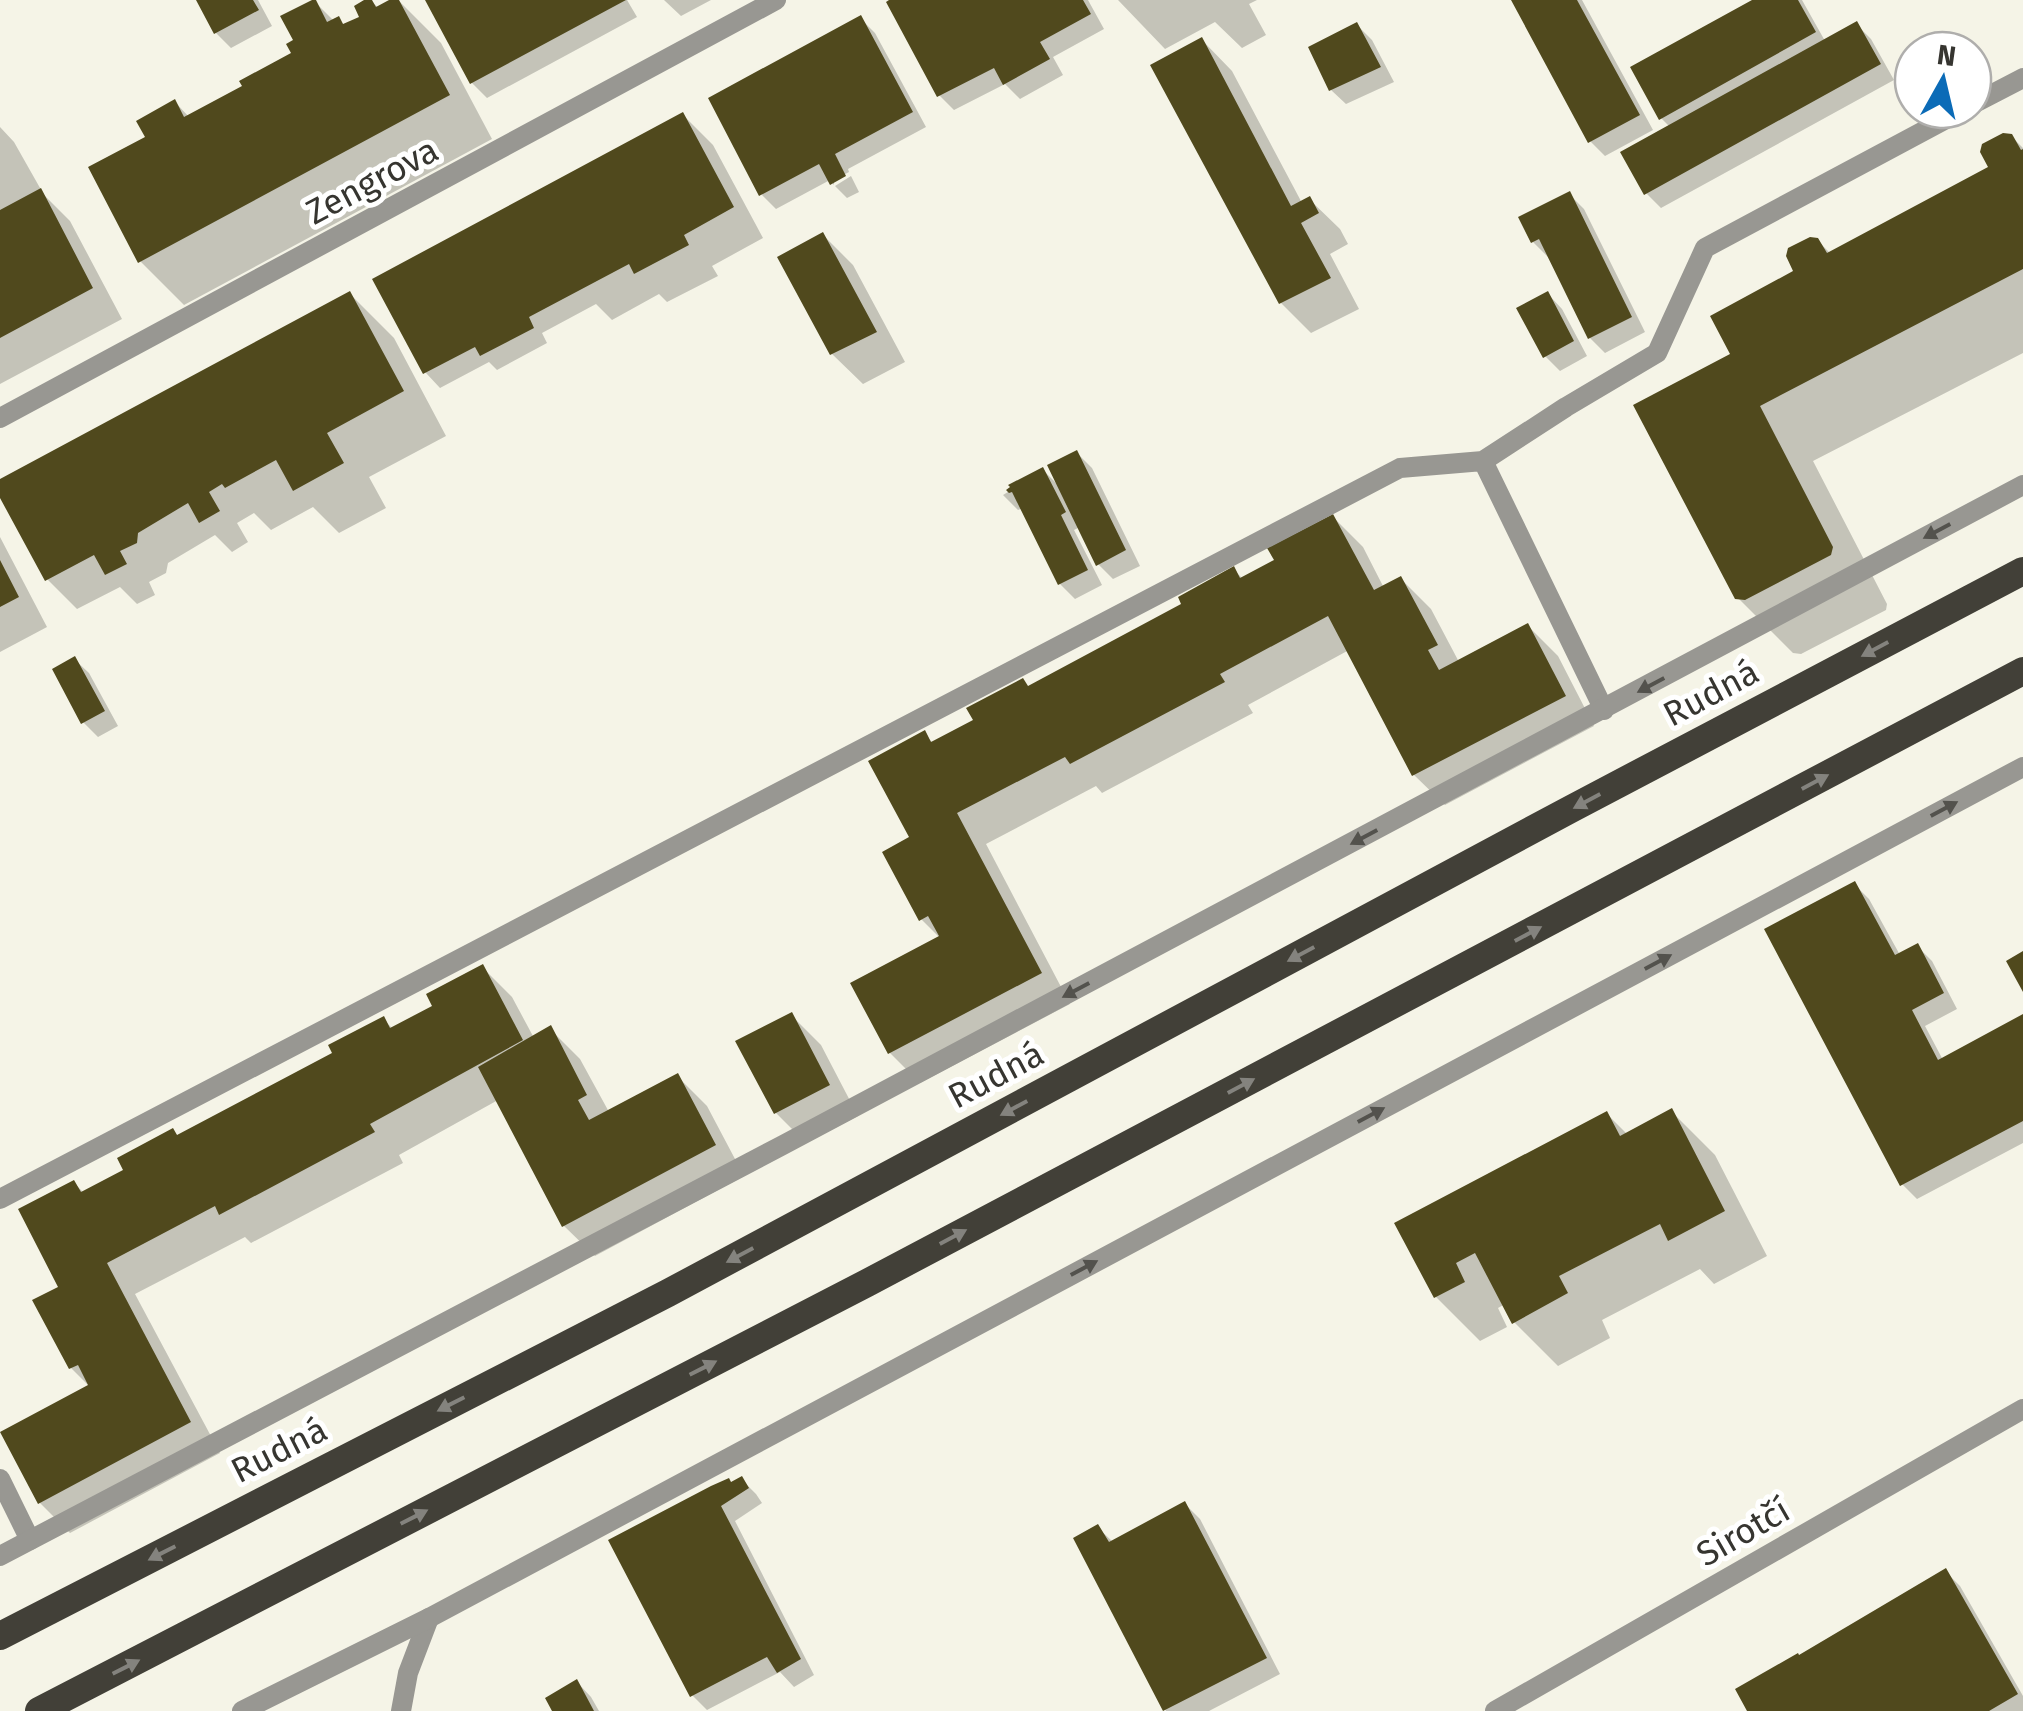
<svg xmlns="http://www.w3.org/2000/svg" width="2023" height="1711" viewBox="0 0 2023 1711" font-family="'Fira Sans',sans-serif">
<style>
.shadow{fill:#0003}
.building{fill:#50491d}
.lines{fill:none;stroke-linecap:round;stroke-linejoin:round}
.service{stroke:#989792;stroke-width:20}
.minor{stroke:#989792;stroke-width:20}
.trunk{stroke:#424038;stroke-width:28}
.oneway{fill:#53524d}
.oneway2{fill:#84837e}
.labels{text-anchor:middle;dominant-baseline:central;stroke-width:10;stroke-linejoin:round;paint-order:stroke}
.street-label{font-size:35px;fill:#363530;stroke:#fff}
</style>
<rect width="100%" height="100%" fill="#f5f4e7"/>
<path class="shadow" d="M 198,0 L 258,0 L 272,26 L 231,48 L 216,33 Z
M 369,0 L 379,8 L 398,0 L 441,43 L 492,139 L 184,305 L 140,261 L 148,138 L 175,102 L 189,117 L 245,87 L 294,54 L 297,41 L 314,1 L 334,21 L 338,19 L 345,26 L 363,18 Z
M 427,0 L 627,0 L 637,17 L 487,98 L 472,83 Z
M 664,0 L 711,0 L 681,16 Z
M 894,0 L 1088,0 L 1104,29 L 1053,57 L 1063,75 L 1020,99 L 1005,84 L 954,110 L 939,95 Z
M 1118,0 L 1257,0 L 1249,4 L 1266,35 L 1242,48 L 1215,22 L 1165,49 Z
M 1514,0 L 1582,0 L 1653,130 L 1605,156 L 1590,141 Z
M 1757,0 L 1802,0 L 1825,41 L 1856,24 L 1871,39 L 1894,80 L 1661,208 L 1646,193 L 1670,127 L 1661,118 Z
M 860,18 L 875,33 L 926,127 L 848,169 L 849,172 L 834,180 L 834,185 L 830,180 L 776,209 L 761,194 Z
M 1357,25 L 1372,40 L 1394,82 L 1346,104 L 1331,90 Z
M 1202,40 L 1232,71 L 1302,203 L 1309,199 L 1340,229 L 1348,244 L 1330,254 L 1359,309 L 1311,333 L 1281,303 L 1154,66 Z
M 683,115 L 713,145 L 763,238 L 712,266 L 718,276 L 667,302 L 659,294 L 612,320 L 596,304 L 542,333 L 547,343 L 497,370 L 489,362 L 440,388 L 426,373 L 376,280 Z
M 0,127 L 14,142 L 44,195 L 70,221 L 122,319 L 0,384 Z
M 2011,136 L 2023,148 L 2023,353 L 1813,461 L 1887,604 L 1886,610 L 1801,654 L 1793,653 L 1737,597 L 1733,355 L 1797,272 L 1817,240 L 1831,254 L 1991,168 Z
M 851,176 L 859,192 L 847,198 L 835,186 Z
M 1569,194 L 1584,209 L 1645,332 L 1605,353 L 1590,338 L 1548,257 L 1533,242 Z
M 823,235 L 853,265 L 905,362 L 863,384 L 832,354 L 781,258 Z
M 350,294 L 394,338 L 446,436 L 369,477 L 386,508 L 339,533 L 313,507 L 271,530 L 254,513 L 237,523 L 248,542 L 232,552 L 215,535 L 168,563 L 166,573 L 149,582 L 155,595 L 137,604 L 120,587 L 77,609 L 47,579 L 0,493 L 0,482 Z
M 1548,294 L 1562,309 L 1587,356 L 1560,371 L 1545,356 Z
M 1077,453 L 1092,468 L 1140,566 L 1113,579 L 1098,564 L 1080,527 L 1074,530 L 1102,585 L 1075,599 L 1060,584 L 1023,508 L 1018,510 L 1003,495 L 1043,470 L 1059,486 Z
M 1333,517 L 1363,547 L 1384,588 L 1401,579 L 1431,609 L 1459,662 L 1528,626 L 1558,656 L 1594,726 L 1445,805 L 1414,775 L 1349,650 L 1248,705 L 1253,713 L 1102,793 L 1096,786 L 986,844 L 1070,1004 L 920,1083 L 890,1053 L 940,938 L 921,919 L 912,838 L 924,734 L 934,744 L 1030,688 L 1185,605 L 1233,569 L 1243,579 L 1278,561 Z
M 0,537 L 47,627 L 0,652 Z
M 74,659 L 89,673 L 118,726 L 98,737 L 83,722 Z
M 1854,884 L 1869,899 L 1900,955 L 1917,946 L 1932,961 L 1957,1009 L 1925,1026 L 1943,1060 L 2023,1017 L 2023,1143 L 1917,1199 L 1902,1184 Z
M 482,967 L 512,997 L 534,1038 L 550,1029 L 580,1059 L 609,1112 L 677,1076 L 707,1106 L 744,1176 L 595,1256 L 564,1226 L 498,1100 L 399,1155 L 403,1163 L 251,1243 L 245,1237 L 135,1294 L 220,1453 L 70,1533 L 40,1503 L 90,1387 L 71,1368 L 62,1288 L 74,1183 L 84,1193 L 126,1171 L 173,1131 L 179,1137 L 335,1054 L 383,1019 L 393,1029 L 435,1007 Z
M 791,1015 L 821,1045 L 858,1116 L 806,1143 L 776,1113 Z
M 1671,1111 L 1715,1155 L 1767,1256 L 1714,1284 L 1700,1269 L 1602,1320 L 1610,1338 L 1558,1366 L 1514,1322 L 1505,1304 L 1498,1308 L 1507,1327 L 1480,1341 L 1436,1297 L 1397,1224 L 1607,1114 L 1627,1134 Z
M 741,1479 L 756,1494 L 762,1503 L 735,1521 L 814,1675 L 794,1687 L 780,1672 L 707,1710 L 692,1695 L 611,1541 Z
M 1185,1504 L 1200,1519 L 1280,1674 L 1209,1711 L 1166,1711 L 1077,1539 L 1097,1527 L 1113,1542 Z
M 1945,1571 L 1960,1586 L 2023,1696 L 2023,1711 L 1750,1711 Z
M 577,1682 L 591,1697 L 599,1711 L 555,1711 Z"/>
<path class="building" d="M 196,0 L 253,0 L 259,10 L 214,34 Z
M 312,0 L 316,0 L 327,22 L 339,16 L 343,24 L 359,17 L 354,6 L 364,0 L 372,0 L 376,7 L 389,0 L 399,0 L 450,95 L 138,263 L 88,167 L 145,137 L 136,121 L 175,99 L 184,117 L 242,86 L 239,81 L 291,53 L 286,44 L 293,40 L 280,16 Z
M 425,0 L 626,0 L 470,84 Z
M 889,0 L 1083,0 L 1091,14 L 1040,42 L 1050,59 L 1003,85 L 994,68 L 937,97 L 886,2 Z
M 1511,0 L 1577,0 L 1640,115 L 1588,143 Z
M 1752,0 L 1798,0 L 1816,32 L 1659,120 L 1630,67 Z
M 861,15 L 913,112 L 835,154 L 846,176 L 830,185 L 819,164 L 759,196 L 708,98 Z
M 1857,21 L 1881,64 L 1644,195 L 1620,152 Z
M 1357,22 L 1381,67 L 1329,91 L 1308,47 Z
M 1202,37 L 1291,206 L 1310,196 L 1319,213 L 1301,223 L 1331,278 L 1279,304 L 1150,65 Z
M 683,112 L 734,207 L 684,235 L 689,245 L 634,274 L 629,264 L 529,317 L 534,328 L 480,356 L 475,347 L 423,374 L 372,279 Z
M 2003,133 L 2012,134 L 2021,150 L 2023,149 L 2023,269 L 1760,406 L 1833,547 L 1831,555 L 1745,600 L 1735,599 L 1633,405 L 1730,354 L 1710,316 L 1793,271 L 1786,256 L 1788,248 L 1810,237 L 1818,238 L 1827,253 L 1988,167 L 1980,152 L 1982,144 Z
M 41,188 L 93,288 L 0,338 L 0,210 Z
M 1570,191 L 1632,317 L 1588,339 L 1539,239 L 1531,243 L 1518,217 Z
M 823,232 L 877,332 L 830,355 L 777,257 Z
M 350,291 L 404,391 L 327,433 L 344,463 L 293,491 L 276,460 L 225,488 L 222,484 L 209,492 L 220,511 L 199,523 L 188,503 L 138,533 L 137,543 L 120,551 L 127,564 L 105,575 L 94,555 L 45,581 L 0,498 L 0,479 Z
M 1548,291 L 1574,341 L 1543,358 L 1516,308 Z
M 1077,450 L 1126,550 L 1096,566 L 1047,465 Z
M 1043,467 L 1066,512 L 1061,515 L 1088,570 L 1058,585 L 1012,492 L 1009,493 L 1006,490 L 1010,487 L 1008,485 Z
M 1333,514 L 1374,590 L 1401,576 L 1438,645 L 1428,650 L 1439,670 L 1528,623 L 1566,696 L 1412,776 L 1328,616 L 1220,674 L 1225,682 L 1070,764 L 1065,757 L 957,813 L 1042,973 L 888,1054 L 850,983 L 939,936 L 928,916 L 919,921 L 882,852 L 909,837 L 868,761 L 925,730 L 931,742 L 973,720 L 966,708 L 1023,678 L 1028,686 L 1181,604 L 1178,597 L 1234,566 L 1240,578 L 1274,560 L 1267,548 Z
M 0,560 L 19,597 L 0,607 Z
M 75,656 L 105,711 L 81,724 L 52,669 Z
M 1855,881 L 1895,955 L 1918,943 L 1944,993 L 1912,1010 L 1938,1060 L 2023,1014 L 2023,1121 L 1900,1186 L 1764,929 Z
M 2023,951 L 2023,992 L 2006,961 Z
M 483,964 L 523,1040 L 370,1124 L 375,1132 L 219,1215 L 215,1206 L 107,1263 L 191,1422 L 38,1504 L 0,1432 L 88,1385 L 78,1365 L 69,1369 L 32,1300 L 58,1287 L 18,1209 L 74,1180 L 81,1192 L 123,1170 L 117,1158 L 173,1128 L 177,1135 L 332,1053 L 328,1045 L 384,1016 L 390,1028 L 432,1006 L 426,994 Z
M 792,1012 L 830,1085 L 774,1114 L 735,1041 Z
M 551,1025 L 587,1095 L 578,1100 L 589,1120 L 678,1073 L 716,1145 L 562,1227 L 478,1067 Z
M 1672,1108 L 1725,1211 L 1668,1241 L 1660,1224 L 1559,1276 L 1568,1293 L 1512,1324 L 1475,1253 L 1456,1263 L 1465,1282 L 1434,1298 L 1394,1223 L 1607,1111 L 1620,1136 Z
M 742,1476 L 749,1488 L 721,1506 L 801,1659 L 777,1673 L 767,1657 L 690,1697 L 608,1540 L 711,1486 L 729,1478 L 731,1482 Z
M 1185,1501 L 1267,1658 L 1163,1711 L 1073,1538 L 1098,1524 L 1109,1542 Z
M 1946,1568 L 2018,1694 L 1989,1711 L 1747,1711 L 1735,1689 L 1798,1653 L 1799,1655 Z
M 577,1679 L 594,1711 L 552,1711 L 545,1698 Z"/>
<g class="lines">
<path class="service" d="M 1973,104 L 2023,78
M 1604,710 L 1483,461 L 1566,407 L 1657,353 L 1705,248 L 1963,110
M 0,1199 L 1400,468 L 1483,461
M 0,1479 L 30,1540
M 401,1711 L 408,1673 L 429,1618"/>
<path class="minor" d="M 0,418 L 776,0
M 0,1556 L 783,1145 L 2023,485
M 242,1711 L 429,1618 L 2023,767
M 1495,1711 L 2023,1409"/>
<path class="trunk" d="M 0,1636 L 668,1293 L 1571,809 L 2023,571
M 39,1711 L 867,1283 L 2023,671"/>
</g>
<defs><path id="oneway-solid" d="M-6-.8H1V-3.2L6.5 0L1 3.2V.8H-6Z" transform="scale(2.5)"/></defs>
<g class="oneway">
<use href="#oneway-solid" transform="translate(1937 531) rotate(152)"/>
<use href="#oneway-solid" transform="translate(1651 685) rotate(152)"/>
<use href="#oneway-solid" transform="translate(1944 809) rotate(-28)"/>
<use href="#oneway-solid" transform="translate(1364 837) rotate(152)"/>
<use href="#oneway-solid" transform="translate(1658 962) rotate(-28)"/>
<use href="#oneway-solid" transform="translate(1076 990) rotate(152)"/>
<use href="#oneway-solid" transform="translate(1371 1115) rotate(-28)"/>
<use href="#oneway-solid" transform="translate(1084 1268) rotate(-28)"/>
</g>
<g class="oneway2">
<use href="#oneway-solid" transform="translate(1875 649) rotate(152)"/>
<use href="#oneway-solid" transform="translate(1815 782) rotate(-28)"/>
<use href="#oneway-solid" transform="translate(1587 801) rotate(152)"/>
<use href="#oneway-solid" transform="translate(1528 934) rotate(-28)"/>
<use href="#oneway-solid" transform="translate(1301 954) rotate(152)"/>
<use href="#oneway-solid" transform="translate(1241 1086) rotate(-28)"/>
<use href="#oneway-solid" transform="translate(1014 1108) rotate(152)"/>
<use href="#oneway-solid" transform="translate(953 1237) rotate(-28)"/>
<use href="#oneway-solid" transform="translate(740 1255) rotate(152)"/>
<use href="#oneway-solid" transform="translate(703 1368) rotate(-27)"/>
<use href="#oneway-solid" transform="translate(451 1404) rotate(153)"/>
<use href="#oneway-solid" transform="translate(414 1517) rotate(-27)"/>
<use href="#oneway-solid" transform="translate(162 1553) rotate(153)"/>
<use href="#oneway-solid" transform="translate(126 1667) rotate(-27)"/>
</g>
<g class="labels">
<g class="street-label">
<text transform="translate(372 181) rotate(-28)">Zengrova</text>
<text transform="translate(1711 693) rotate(-28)">Rudná</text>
<text transform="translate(996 1075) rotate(-28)">Rudná</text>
<text transform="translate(279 1450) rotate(-27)">Rudná</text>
<text transform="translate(1743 1532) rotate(-30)">Sirotčí</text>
</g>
</g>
<g transform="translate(1943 80) rotate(8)"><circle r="48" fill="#ffffff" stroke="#afaeac" stroke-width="2.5"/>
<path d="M0-8L18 38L0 25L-18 38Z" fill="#0b6bb7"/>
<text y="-15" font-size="28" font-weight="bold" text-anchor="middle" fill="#363530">N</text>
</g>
</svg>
